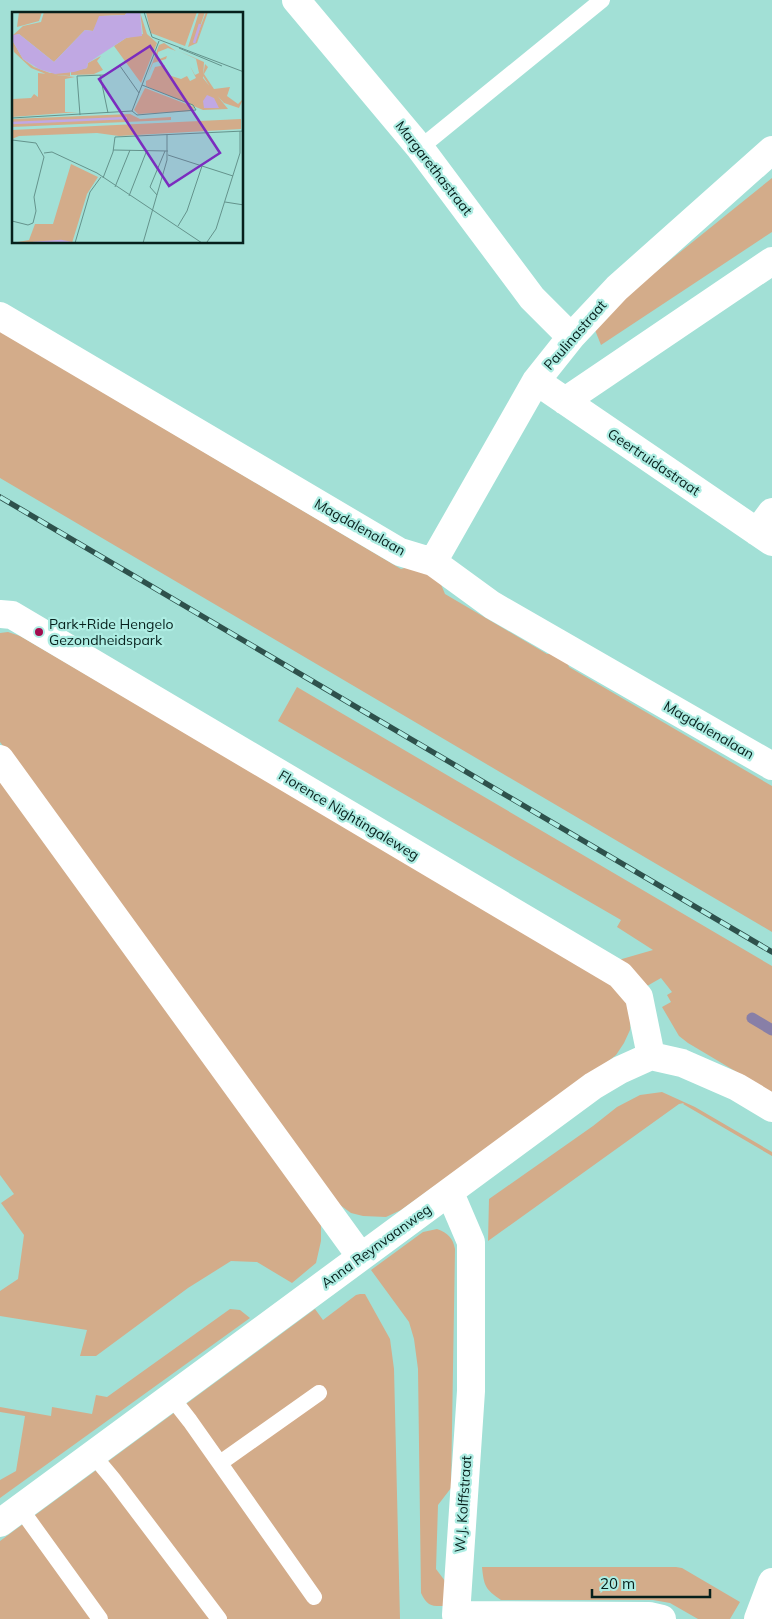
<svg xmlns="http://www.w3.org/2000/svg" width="772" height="1619" viewBox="0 0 772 1619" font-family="Mulish,sans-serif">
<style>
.green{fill:#d3ac8a}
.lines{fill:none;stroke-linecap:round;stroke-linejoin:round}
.stream{stroke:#887fa7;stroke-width:11}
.service{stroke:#fff;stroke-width:16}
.minor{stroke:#fff;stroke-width:28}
.rail-casing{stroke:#2e514c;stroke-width:5.5}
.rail{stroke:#aeede3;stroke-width:4;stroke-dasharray:11;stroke-linecap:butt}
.poi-dot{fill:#a20d4f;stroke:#aeede3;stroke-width:2}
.labels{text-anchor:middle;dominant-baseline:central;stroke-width:4.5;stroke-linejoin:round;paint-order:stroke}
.street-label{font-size:14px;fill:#06201c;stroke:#aeede3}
.poi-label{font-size:14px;fill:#06201c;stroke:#aeede3;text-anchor:start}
.inset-river{fill:none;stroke:#c0a8e3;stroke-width:2.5}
.inset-road{fill:none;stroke:#64938c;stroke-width:1}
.view{fill:#7b2cbf;fill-opacity:0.15;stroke:#7b2cbf;stroke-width:2.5}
.inset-edge{fill:none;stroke:#06201c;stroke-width:2.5}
</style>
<rect width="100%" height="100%" fill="#a2e0d6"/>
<path class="green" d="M 772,178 L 772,232 L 601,345 L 595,330 L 607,311 Z
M 0,331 L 401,569 L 416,565 L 438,577 L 445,594 L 547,654 L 563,652 L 569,667 L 772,786 L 772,932 L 0,478 Z
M 8,632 L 20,636 L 609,981 L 624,995 L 631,1017 L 630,1030 L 624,1043 L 616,1055 L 601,1067 L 401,1210 L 386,1217 L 363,1216 L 351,1213 L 340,1205 L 329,1191 L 0,742 L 0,633 Z
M 297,687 L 772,966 L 772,1093 L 688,1043 L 679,1036 L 662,1007 L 671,1002 L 667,995 L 672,992 L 661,978 L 647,986 L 615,961 L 653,950 L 617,927 L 621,920 L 278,721 Z
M 0,778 L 321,1220 L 321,1241 L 316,1263 L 292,1283 L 257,1262 L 231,1261 L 188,1288 L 96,1356 L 80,1356 L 87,1330 L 0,1316 L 0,1291 L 18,1279 L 24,1235 L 1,1203 L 14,1194 L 0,1175 Z
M 662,1092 L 695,1107 L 772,1152 L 772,1156 L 683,1104 L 684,1103 L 679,1104 L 488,1241 L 489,1199 L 593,1126 L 617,1107 L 640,1095 Z
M 437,1229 C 448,1233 453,1238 455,1249 L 451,1488 L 438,1505 L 436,1569 L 448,1585 L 448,1606 C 433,1606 428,1608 421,1593 L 418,1369 L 414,1339 L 409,1322 L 371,1270 L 423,1232 Z
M 360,1294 L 365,1294 L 390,1339 L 394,1369 L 400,1619 L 0,1619 L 0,1541 L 315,1309 L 323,1320 L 356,1295 Z
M 230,1309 L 240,1310 L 250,1318 L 0,1498 L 0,1480 L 16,1471 L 25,1416 L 0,1412 L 0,1407 L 51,1416 L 52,1407 L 92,1414 L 96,1395 L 107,1397 Z
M 482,1567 L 676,1567 L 682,1568 L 740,1602 L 730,1619 L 698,1619 L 670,1603 L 653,1600 L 501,1600 C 485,1589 484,1586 482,1567 Z"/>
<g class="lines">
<path class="stream" d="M 752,1018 L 772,1030"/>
<path class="service" d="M 420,148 L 602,0
M 172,1398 L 190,1421 L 314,1597
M 93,1455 L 113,1479 L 219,1619
M 220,1463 L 319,1393
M 20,1508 L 100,1619"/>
<path class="minor" d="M 296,0 L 420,148 L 532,298 L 571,337
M 0,316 L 400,552 L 433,562 L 492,605 L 772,766
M 536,381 L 772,542
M 565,401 L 772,261
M 757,532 L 772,512
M 433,562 L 536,381 L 571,337 L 617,288 L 772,150
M 0,614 L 12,615 L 620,975 L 639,997 L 651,1056
M 0,759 L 361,1257
M 450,1193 L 471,1242 L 471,1391 L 456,1615 L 649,1616 L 662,1619
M 0,1523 L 593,1086 L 620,1070 L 651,1056 L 682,1063 L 737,1087 L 772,1108
M 758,1619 L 772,1582"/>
<defs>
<path id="rail" d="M 0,497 L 772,952"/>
</defs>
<use href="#rail" class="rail-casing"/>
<use href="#rail" class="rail"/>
</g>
<circle class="poi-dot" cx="39" cy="632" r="5"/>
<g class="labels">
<g class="street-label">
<text transform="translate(434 168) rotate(52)">Margarethastraat</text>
<text transform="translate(575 335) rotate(-49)">Paulinastraat</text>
<text transform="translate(654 462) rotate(34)">Geertruidastraat</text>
<text transform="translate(360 527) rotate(29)">Magdalenalaan</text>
<text transform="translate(709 730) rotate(30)">Magdalenalaan</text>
<text transform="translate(349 815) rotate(31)">Florence Nightingaleweg</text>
<text transform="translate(376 1246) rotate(-36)">Anna Reynvaanweg</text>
<text transform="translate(463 1504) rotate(-86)">W.J. Kolffstraat</text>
</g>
<g class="poi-label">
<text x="49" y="624">Park+Ride Hengelo<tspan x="49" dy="16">Gezondheidspark</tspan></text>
</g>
</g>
<g transform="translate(12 12)">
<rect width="231" height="231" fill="#a2e0d6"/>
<path d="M 7,0 L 30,0 L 27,9 L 5,15 ZM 32,0 L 115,0 L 113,3 L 89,4 L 81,19 L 73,18 L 42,50 L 7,22 L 0,24 L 11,14 L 29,10 ZM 128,0 L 135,22 L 145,31 L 129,71 L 102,34 L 114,26 L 131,22 ZM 134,0 L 185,0 L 173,34 L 139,21 ZM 187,0 L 193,0 L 183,29 L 194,0 L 196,0 L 185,31 L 176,35 ZM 0,28 L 11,47 L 22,55 L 38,61 L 58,60 L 58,64 L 34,62 L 19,56 L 2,40 ZM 152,31 L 164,39 L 156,36 L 146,40 L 145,48 L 155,44 L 154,47 L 141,51 L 135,65 L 147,33 ZM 167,39 L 192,50 L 191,66 L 216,97 L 191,98 L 134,74 L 134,69 L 138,67 L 143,55 L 153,53 L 152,57 L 156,63 L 169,67 L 175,64 L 178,69 L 184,66 L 178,54 L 183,63 L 187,61 L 184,47 ZM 89,44 L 85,49 L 91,58 L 82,62 L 94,62 L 59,63 L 59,60 L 75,56 L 76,51 ZM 193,52 L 196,55 L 192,62 L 202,77 L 218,75 L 215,84 L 226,92 L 231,87 L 227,96 L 212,91 L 200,78 L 191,64 ZM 26,61 L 63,65 L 53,67 L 53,100 L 66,100 L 0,105 L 1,87 L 19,86 L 22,82 L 26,85 ZM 133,76 L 182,95 L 181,99 L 126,102 L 122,98 ZM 118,102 L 128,107 L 159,105 L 159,108 L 0,115 L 0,107 ZM 229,107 L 229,117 L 107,124 L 85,121 L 7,124 L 0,127 L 0,118 ZM 59,152 L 86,165 L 75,182 L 60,231 L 0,231 L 17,228 L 23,212 L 41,212 Z" fill="#d3ac8a"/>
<path d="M 115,0 L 128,0 L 130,24 L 114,26 L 76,51 L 75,56 L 62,60 L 43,62 L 27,57 L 11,47 L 0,28 L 1,23 L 7,22 L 42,50 L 73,18 L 81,19 L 87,4 L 113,3 ZM 195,83 L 202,86 L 207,96 L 192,96 L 191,89 Z" fill="#c0a8e3"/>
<path class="inset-river" d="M 182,31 L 188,12M 0,111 L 115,106M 21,231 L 49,229 L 59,231"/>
<path class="inset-road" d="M 132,0 L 140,25 L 232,60M 167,36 L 210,54M 88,63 L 96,101M 120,99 L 125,103 L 184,98 L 181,93 L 130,73M 68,103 L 65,64 L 93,63 L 108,54 L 127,81M 0,106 L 120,99 L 147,29M 0,128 L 24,131 L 32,145 L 22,185 L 24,199 L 21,211 L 16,213 L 0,209M 101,138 L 156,139M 32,141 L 40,140 L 85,161 L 190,231M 156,143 L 221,164M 91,166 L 101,140 L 103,125 L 232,119M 103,175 L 118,138M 145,183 L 138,175 L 153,139M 117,184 L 135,138M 213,190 L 232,193M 166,214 L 175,199 L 190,154M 195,230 L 204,217 L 228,141 L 228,119M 63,231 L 78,180 L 89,165M 131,231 L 155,148 L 155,122"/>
<path class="view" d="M 138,34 L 208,141 L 157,174 L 87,67 Z"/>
<rect width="231" height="231" class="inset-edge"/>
</g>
<path d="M592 1589v8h118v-8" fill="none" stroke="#06201c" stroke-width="2.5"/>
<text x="600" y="1589" font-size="15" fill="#06201c" stroke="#aeede3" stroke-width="4" paint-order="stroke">20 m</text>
</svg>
